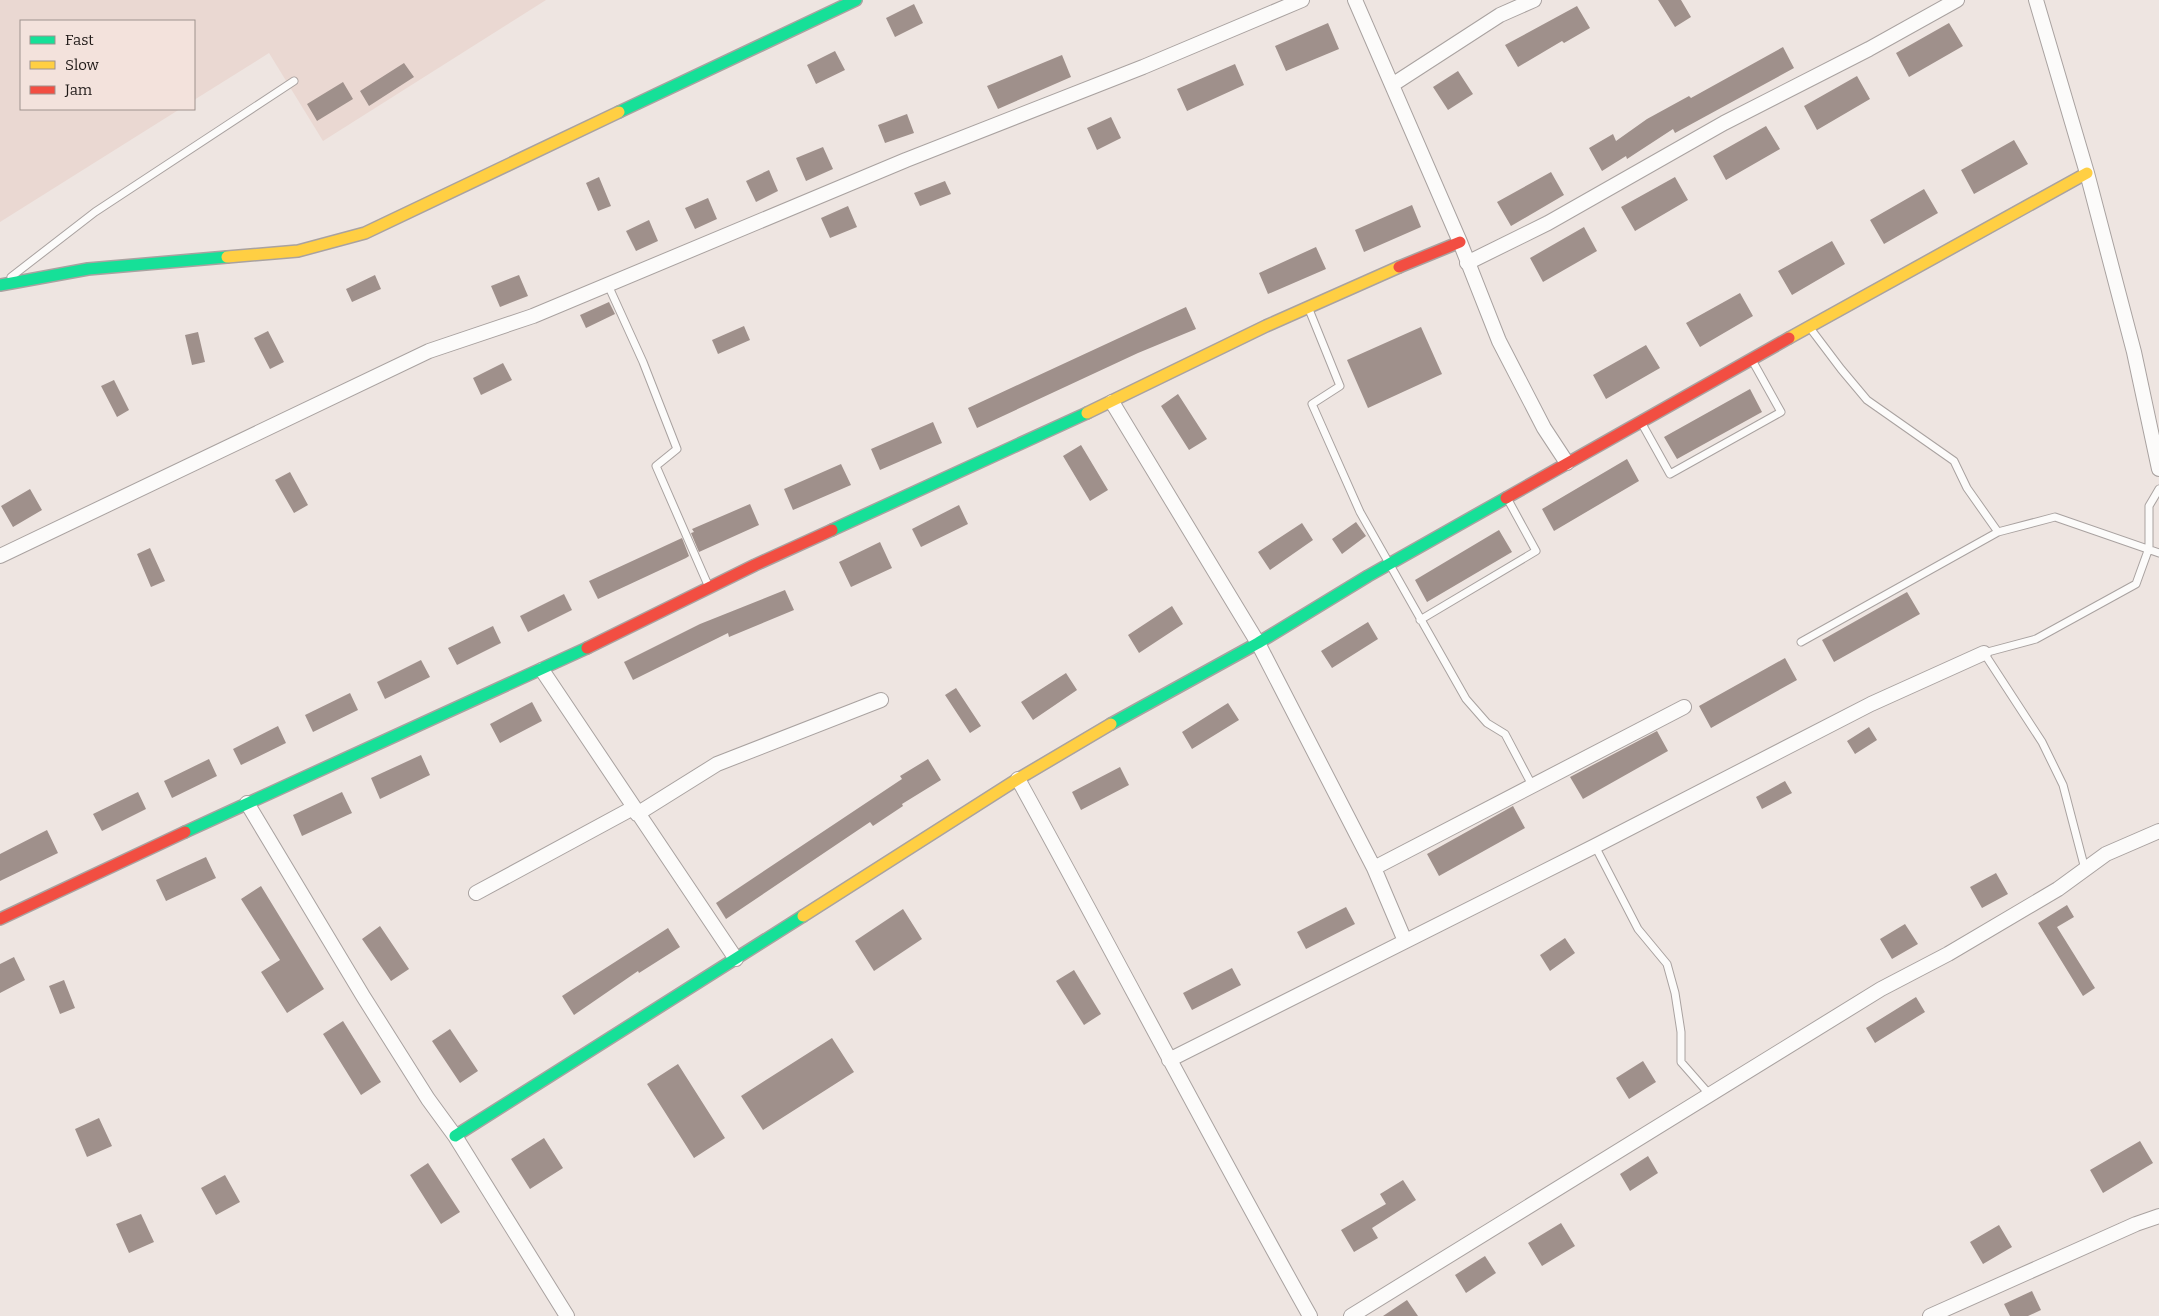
<svg xmlns="http://www.w3.org/2000/svg" width="2159" height="1316" viewBox="0 0 2159 1316" font-family="Bitter,serif">
<style>
.built{fill:#ead8d2}
.building{fill:#9f908b}
.lines{fill:none;stroke-linecap:round;stroke-linejoin:round}
.lane-casing{stroke:#a9a2a0;stroke-width:9}
.street-casing{stroke:#a9a2a0;stroke-width:16}
.fast-casing{stroke:#a9a2a0;stroke-width:14}
.slow-casing{stroke:#a9a2a0;stroke-width:14}
.jam-casing{stroke:#a9a2a0;stroke-width:14}
.lane{stroke:#fcfbfa;stroke-width:7}
.street{stroke:#fcfbfa;stroke-width:14}
.fast{stroke:#16e098;stroke-width:11}
.slow{stroke:#ffcf43;stroke-width:11}
.jam{stroke:#f24e42;stroke-width:11}
</style>
<rect width="100%" height="100%" fill="#eee5e1"/>
<path class="built" d="M 0,0 L 546,0 L 323,141 L 269,53 L 194,100 L 194,21 L 21,21 L 21,109 L 180,109 L 0,222 Z"/>
<path class="building" d="M 1658,0 L 1681,0 L 1691,17 L 1675,27 Z
M 914,4 L 923,23 L 895,37 L 886,18 Z
M 1577,6 L 1590,28 L 1564,43 L 1562,41 L 1518,67 L 1505,45 Z
M 1328,23 L 1339,49 L 1286,71 L 1275,46 Z
M 1949,23 L 1963,46 L 1909,77 L 1896,53 Z
M 1783,47 L 1794,68 L 1675,133 L 1673,129 L 1627,159 L 1626,156 L 1602,171 L 1589,148 L 1613,134 L 1616,141 L 1647,119 L 1689,96 L 1691,98 Z
M 835,51 L 845,70 L 816,84 L 807,65 Z
M 1062,55 L 1071,77 L 998,109 L 987,86 Z
M 404,63 L 414,77 L 369,106 L 360,91 Z
M 1235,64 L 1244,85 L 1187,111 L 1177,89 Z
M 1458,71 L 1473,94 L 1448,110 L 1433,87 Z
M 1857,76 L 1870,99 L 1817,130 L 1804,106 Z
M 343,82 L 353,99 L 317,121 L 307,104 Z
M 907,114 L 914,133 L 885,143 L 878,125 Z
M 1111,117 L 1121,138 L 1097,150 L 1087,128 Z
M 1766,126 L 1780,149 L 1726,180 L 1713,156 Z
M 2014,140 L 2028,164 L 1974,194 L 1961,170 Z
M 823,147 L 833,169 L 806,181 L 796,158 Z
M 769,170 L 778,191 L 756,202 L 746,181 Z
M 1551,172 L 1564,195 L 1511,226 L 1497,202 Z
M 599,177 L 611,206 L 598,211 L 586,183 Z
M 1675,177 L 1688,200 L 1635,231 L 1621,207 Z
M 945,181 L 951,194 L 920,206 L 914,193 Z
M 1924,189 L 1938,213 L 1884,244 L 1870,220 Z
M 708,198 L 717,219 L 695,229 L 685,208 Z
M 1412,205 L 1421,227 L 1364,252 L 1355,230 Z
M 848,206 L 857,227 L 830,238 L 821,218 Z
M 649,220 L 658,241 L 636,251 L 626,231 Z
M 1584,227 L 1597,251 L 1543,282 L 1530,258 Z
M 1832,241 L 1845,264 L 1792,295 L 1778,271 Z
M 1316,247 L 1326,269 L 1268,294 L 1259,273 Z
M 375,275 L 381,289 L 352,302 L 346,289 Z
M 519,275 L 528,296 L 500,307 L 491,286 Z
M 1740,293 L 1753,316 L 1700,347 L 1686,323 Z
M 609,302 L 615,314 L 586,328 L 580,315 Z
M 1186,307 L 1196,329 L 1138,353 L 977,428 L 968,408 Z
M 744,326 L 750,340 L 718,354 L 712,340 Z
M 1421,327 L 1442,374 L 1368,408 L 1347,360 Z
M 268,331 L 284,362 L 270,369 L 254,338 Z
M 198,332 L 205,362 L 192,365 L 185,335 Z
M 1646,345 L 1660,368 L 1606,399 L 1593,375 Z
M 503,363 L 512,380 L 481,395 L 473,378 Z
M 114,380 L 129,410 L 117,417 L 101,386 Z
M 1750,389 L 1762,412 L 1677,459 L 1664,437 Z
M 1178,394 L 1207,439 L 1189,450 L 1161,406 Z
M 933,422 L 942,443 L 880,470 L 871,449 Z
M 1081,445 L 1108,490 L 1090,501 L 1063,456 Z
M 1627,459 L 1639,481 L 1554,531 L 1542,509 Z
M 841,464 L 851,485 L 793,510 L 784,489 Z
M 290,472 L 308,505 L 294,513 L 275,480 Z
M 30,489 L 42,510 L 13,527 L 1,506 Z
M 750,504 L 759,525 L 699,552 L 691,533 L 694,532 L 692,529 Z
M 959,505 L 968,524 L 921,547 L 912,529 Z
M 1356,522 L 1366,536 L 1342,554 L 1332,539 Z
M 1302,523 L 1313,540 L 1270,570 L 1258,552 Z
M 1499,530 L 1512,552 L 1427,602 L 1415,580 Z
M 682,538 L 689,556 L 686,558 L 598,599 L 589,581 Z
M 880,542 L 892,568 L 851,587 L 839,562 Z
M 150,548 L 165,581 L 151,587 L 137,554 Z
M 785,590 L 794,610 L 729,637 L 728,633 L 633,680 L 624,662 L 700,624 Z
M 1907,592 L 1920,614 L 1834,662 L 1822,640 Z
M 564,594 L 572,610 L 528,632 L 520,616 Z
M 1172,606 L 1183,624 L 1139,653 L 1128,635 Z
M 1368,622 L 1378,639 L 1332,668 L 1321,651 Z
M 493,626 L 501,643 L 457,665 L 448,648 Z
M 1785,658 L 1797,680 L 1711,728 L 1699,706 Z
M 421,660 L 430,677 L 385,699 L 377,682 Z
M 1066,673 L 1077,690 L 1033,720 L 1021,702 Z
M 956,688 L 981,726 L 970,733 L 945,695 Z
M 350,693 L 358,710 L 313,732 L 305,715 Z
M 532,702 L 542,721 L 500,743 L 490,724 Z
M 1228,703 L 1239,720 L 1192,749 L 1182,732 Z
M 278,726 L 286,743 L 241,765 L 233,749 Z
M 1869,727 L 1877,740 L 1855,754 L 1847,741 Z
M 1657,731 L 1668,751 L 1583,799 L 1570,777 Z
M 421,755 L 430,775 L 380,799 L 371,778 Z
M 209,759 L 217,776 L 172,798 L 164,781 Z
M 928,759 L 941,780 L 902,804 L 903,806 L 873,826 L 870,822 L 726,919 L 716,903 L 902,779 L 900,776 Z
M 1120,767 L 1129,785 L 1081,810 L 1072,792 Z
M 1785,781 L 1792,793 L 1762,809 L 1756,797 Z
M 138,792 L 146,809 L 102,831 L 93,814 Z
M 342,792 L 352,813 L 302,836 L 293,815 Z
M 1513,806 L 1525,828 L 1439,876 L 1427,854 Z
M 47,830 L 58,853 L 0,881 L 0,854 Z
M 206,857 L 216,878 L 166,901 L 156,880 Z
M 1996,873 L 2008,894 L 1982,908 L 1970,887 Z
M 261,886 L 324,989 L 287,1013 L 261,972 L 280,960 L 241,899 Z
M 2067,905 L 2074,917 L 2057,927 L 2095,988 L 2083,996 L 2038,923 Z
M 1346,907 L 1355,924 L 1306,949 L 1297,932 Z
M 903,909 L 922,939 L 874,971 L 855,941 Z
M 1905,924 L 1918,944 L 1892,959 L 1880,939 Z
M 380,926 L 409,969 L 391,981 L 362,939 Z
M 668,928 L 680,947 L 639,973 L 638,971 L 574,1015 L 562,996 Z
M 1565,938 L 1575,953 L 1550,971 L 1540,955 Z
M 14,957 L 25,980 L 0,993 L 0,964 Z
M 1232,968 L 1241,985 L 1192,1010 L 1183,993 Z
M 1074,970 L 1101,1014 L 1084,1025 L 1056,981 Z
M 64,980 L 75,1008 L 60,1014 L 49,986 Z
M 1916,997 L 1925,1012 L 1875,1043 L 1866,1028 Z
M 343,1021 L 381,1082 L 361,1095 L 323,1034 Z
M 450,1029 L 478,1071 L 460,1083 L 432,1041 Z
M 832,1038 L 854,1072 L 763,1130 L 741,1096 Z
M 1643,1061 L 1656,1082 L 1629,1099 L 1616,1078 Z
M 678,1064 L 725,1138 L 694,1158 L 647,1084 Z
M 99,1118 L 112,1146 L 87,1157 L 75,1129 Z
M 544,1138 L 563,1168 L 530,1189 L 511,1159 Z
M 2140,1141 L 2153,1163 L 2103,1193 L 2090,1170 Z
M 1648,1156 L 1658,1173 L 1630,1191 L 1620,1174 Z
M 428,1163 L 460,1212 L 441,1224 L 410,1175 Z
M 225,1175 L 240,1202 L 216,1215 L 201,1188 Z
M 1403,1180 L 1416,1200 L 1372,1228 L 1378,1238 L 1354,1252 L 1341,1230 L 1386,1204 L 1380,1194 Z
M 141,1214 L 154,1242 L 129,1253 L 116,1224 Z
M 1561,1223 L 1575,1246 L 1542,1266 L 1528,1243 Z
M 1999,1225 L 2012,1247 L 1983,1264 L 1970,1242 Z
M 1485,1256 L 1496,1273 L 1466,1293 L 1455,1275 Z
M 2032,1291 L 2041,1310 L 2028,1316 L 2010,1316 L 2004,1304 Z
M 1407,1300 L 1418,1316 L 1383,1316 Z"/>
<g class="lines">
<defs>
<path id="lane" d="M 11,277 L 95,212 L 294,81
M 608,285 L 643,362 L 677,449 L 656,466 L 708,585
M 1308,307 L 1340,386 L 1312,404 L 1360,512 L 1466,699 L 1487,723 L 1505,734 L 1532,785
M 1810,328 L 1841,369 L 1867,400 L 1954,461 L 1967,488 L 1998,532
M 1641,422 L 1670,474 L 1781,412 L 1752,360
M 1420,620 L 1536,551 L 1507,498
M 1801,642 L 1998,532 L 2055,517 L 2159,553
M 1595,846 L 1638,929 L 1667,964 L 1675,993 L 1681,1032 L 1681,1062 L 1710,1095
M 2085,869 L 2063,785 L 2042,742 L 1984,653 L 2036,639 L 2136,584 L 2149,548 L 2149,506 L 2159,489"/>
<path id="street" d="M 1355,0 L 1460,242 L 1499,341 L 1544,428 L 1567,463
M 2036,0 L 2087,173 L 2134,352 L 2159,469
M 1392,85 L 1500,15 L 1534,0
M 1467,263 L 1548,223 L 1724,123 L 1869,49 L 1957,0
M 1112,402 L 1258,643 L 1374,868 L 1405,941
M 0,556 L 429,351 L 533,316 L 906,160 L 1143,67 L 1302,0
M 542,670 L 736,959
M 1018,779 C 1116,957 1210,1138 1310,1316
M 247,803 L 363,996 L 428,1099 L 455,1136 L 567,1316
M 637,814 L 717,764 L 881,700
M 1374,868 L 1684,707
M 476,893 L 633,808
M 1169,1060 L 1595,846 L 1871,704 L 1984,653
M 1351,1316 L 1881,989 L 1948,954 L 2058,889 L 2106,854 L 2159,831
M 1930,1316 L 2136,1224 L 2159,1216"/>
<path id="fast" d="M 619,112 L 856,0
M 0,285 L 88,269 L 227,257
M 832,530 L 1087,413
M 1111,724 L 1258,643 L 1368,576 L 1506,498
M 185,832 L 587,648
M 455,1136 L 803,916"/>
<path id="slow" d="M 227,257 L 298,251 L 365,233 L 619,112
M 1789,338 L 2087,173
M 1087,413 L 1266,326 L 1399,267
M 803,916 L 1018,779 L 1111,724"/>
<path id="jam" d="M 1399,267 L 1460,242
M 1506,498 L 1789,338
M 587,648 L 755,565 L 832,530
M 0,919 L 185,832"/>
</defs>
<use href="#lane" class="lane-casing"/>
<use href="#street" class="street-casing"/>
<use href="#fast" class="fast-casing"/>
<use href="#slow" class="slow-casing"/>
<use href="#jam" class="jam-casing"/>
<use href="#lane" class="lane"/>
<use href="#street" class="street"/>
<use href="#fast" class="fast"/>
<use href="#slow" class="slow"/>
<use href="#jam" class="jam"/>
</g>
<rect x="20" y="20" width="175" height="90" fill="#f3e2dc" stroke="#9e928d"/>
<rect x="30" y="36" width="25" height="8" fill="#16e098" stroke="#9e928d"/>
<text x="65" y="45" font-size="15" fill="#1f1917">Fast</text>
<rect x="30" y="61" width="25" height="8" fill="#ffcf43" stroke="#9e928d"/>
<text x="65" y="70" font-size="15" fill="#1f1917">Slow</text>
<rect x="30" y="86" width="25" height="8" fill="#f24e42" stroke="#9e928d"/>
<text x="65" y="95" font-size="15" fill="#1f1917">Jam</text>
</svg>
